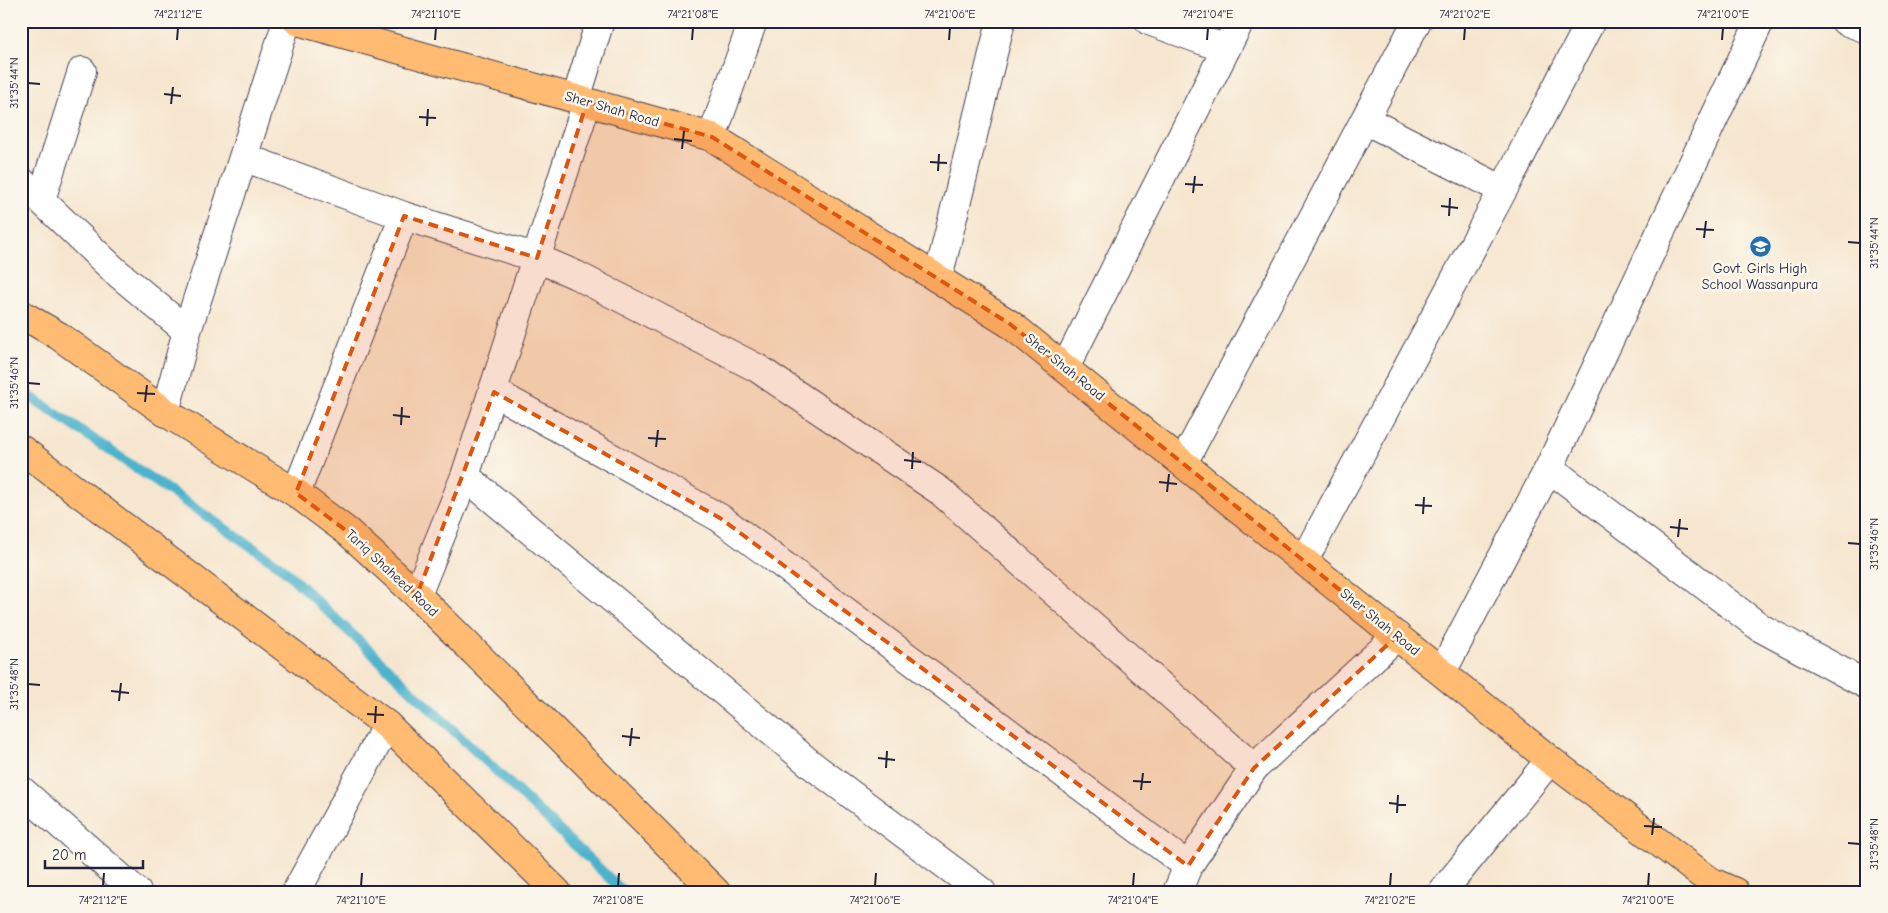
<svg xmlns="http://www.w3.org/2000/svg" width="1888" height="913" viewBox="0 0 1888 913" font-family="'Comic Neue',sans-serif">
<style>
.lines{fill:none;stroke-linecap:round;stroke-linejoin:round}
.stream{stroke:#4eb3cd;stroke-width:10}
.minor-casing{stroke:#423f51;stroke-width:30}
.major-casing{stroke:#423f51;stroke-width:30}
.minor{stroke:#fff;stroke-width:28}
.major{stroke:#ffbb71;stroke-width:28}
.marked{fill:#de560e;fill-opacity:0.2;stroke:#de560e;stroke-width:4;stroke-dasharray:10 6;stroke-linejoin:round}
.ticks{fill:none;stroke:#22223b;stroke-width:2}
.labels{text-anchor:middle;dominant-baseline:central;stroke-width:5;stroke-linejoin:round;paint-order:stroke}
.street-label{font-size:14px;fill:#22223b;stroke:#fbf7ec}
.poi-label{font-size:14px;fill:#22223b;stroke:#fbf7ec}
.neatline{fill:none;stroke:#22223b;stroke-width:2}
.ticks-label{font-size:12px;text-anchor:middle;fill:#22223b}
</style>
<rect width="100%" height="100%" fill="#fbf7ec"/>
<filter id="ink" filterUnits="userSpaceOnUse"><feTurbulence type="fractalNoise" baseFrequency=".02" numOctaves="2"/><feDisplacementMap in="SourceGraphic" scale="10" xChannelSelector="R" yChannelSelector="G"/><feConvolveMatrix kernelMatrix="1 2 1 2 8 2 1 2 1" color-interpolation-filters="sRGB"/></filter>
<filter id="wash" filterUnits="userSpaceOnUse"><feTurbulence type="fractalNoise" baseFrequency=".0096" numOctaves="4" result="noise"/><feDisplacementMap in="SourceGraphic" scale="20" xChannelSelector="R" yChannelSelector="G"/><feGaussianBlur stdDeviation="1.12" result="paint"/><feColorMatrix in="noise" values="0 0 0 0 0 0 0 0 0 0 0 0 0 0 0 0 0 1.4 0 .05"/><feComposite in="paint" operator="in"/></filter>
<g filter="url(#wash)">
<rect width="100%" height="100%" fill="#f6e6cf"/>
<g class="lines">
<path class="stream" d="M 21,390 L 280,566 L 624,892"/>
</g>
</g>
<g filter="url(#ink)">
<g class="lines">
<defs>
<path id="minor" d="M 1149,21 L 1226,49
M 1760,21 L 1549,468 L 1761,628 L 1867,685
M 1845,21 L 1867,29
M 576,99 L 600,21
M 1365,120 L 1503,190
M 712,137 L 753,21
M 243,157 L 404,216 L 537,258 L 576,275 L 757,368 L 940,491 L 1254,768
M 21,181 L 114,270 L 187,331 L 165,412
M 41,200 L 82,71
M 938,278 L 1001,21
M 187,331 L 287,21
M 1065,368 L 1240,21
M 494,392 L 720,518 L 1188,866
M 1183,463 L 1417,21
M 465,476 L 813,766 L 982,892
M 296,493 L 404,216
M 1304,560 L 1503,190 L 1591,21
M 417,595 L 465,476 L 587,102
M 1442,672 L 1549,468
M 21,790 L 137,892
M 296,892 L 387,725
M 1177,892 L 1188,866 L 1254,768 L 1397,636
M 1442,892 L 1550,760"/>
<path id="major" d="M 297,21 L 712,137 L 1010,324 L 1550,760 L 1710,881 L 1735,892
M 21,314 L 59,336 L 165,412 L 296,493 L 348,532 L 417,595 L 716,892
M 21,449 L 387,725 L 557,892"/>
</defs>
<use href="#minor" class="minor-casing"/>
<use href="#major" class="major-casing"/>
<use href="#minor" class="minor"/>
<use href="#major" class="major"/>
</g>
</g>
<path class="marked" d="M 587,102 L 712,137 L 1010,324 L 1397,636 L 1254,768 L 1188,866 L 720,518 L 494,392 L 417,595 L 348,532 L 296,493 L 404,216 L 537,258 Z"/>
<path class="ticks" d="M 177,40 L 178,28M 435,40 L 436,28M 692,40 L 693,28M 949,40 L 950,28M 1207,40 L 1208,28M 1464,40 L 1465,28M 1722,40 L 1723,28M 28,83 L 40,84M 164,94 L 181,96M 171,104 L 173,87M 419,117 L 436,118M 427,126 L 428,109M 674,139 L 692,141M 682,149 L 684,131M 930,162 L 947,163M 938,171 L 939,154M 1185,184 L 1203,185M 1193,193 L 1195,176M 1441,206 L 1458,208M 1449,216 L 1450,198M 1696,229 L 1714,230M 1704,238 L 1706,221M 1848,242 L 1860,243M 28,383 L 40,384M 137,393 L 155,394M 145,402 L 147,385M 393,415 L 410,417M 401,425 L 402,407M 648,438 L 666,439M 656,447 L 658,430M 904,460 L 921,462M 912,469 L 913,452M 1159,482 L 1177,484M 1167,492 L 1169,474M 1415,505 L 1432,506M 1423,514 L 1424,497M 1670,527 L 1688,529M 1678,537 L 1680,519M 1848,543 L 1860,544M 28,684 L 40,685M 111,691 L 129,693M 119,701 L 121,683M 367,714 L 384,715M 375,723 L 376,706M 622,736 L 640,738M 630,746 L 632,728M 878,758 L 895,760M 886,768 L 887,751M 1133,781 L 1151,782M 1141,790 L 1143,773M 1389,803 L 1406,805M 1397,813 L 1398,795M 1644,826 L 1662,827M 1652,835 L 1654,818M 1848,843 L 1860,844M 103,886 L 104,873M 361,886 L 362,873M 618,886 L 619,873M 875,886 L 876,873M 1133,886 L 1134,873M 1390,886 L 1391,873M 1648,886 L 1649,873"/>
<defs>
<symbol id="school-disc" viewBox="-11 -11 22 22"><circle r="9.5" fill="#1f6fb2" stroke="#fbf7ec"/><path d="M0-5L7-2L0 1L-7-2ZM-4 1L0 2.5L4 1V4Q0 6-4 4Z" fill="#fff"/></symbol>
</defs>
<g fill-rule="evenodd">
<use href="#school-disc" x="1748" y="234" width="25" height="25"/>
</g>
<g class="labels">
<g class="street-label">
<text transform="translate(612 109) rotate(16)">Sher Shah Road</text>
<text transform="translate(1065 367) rotate(39)">Sher Shah Road</text>
<text transform="translate(392 573) rotate(43)">Tariq Shaheed Road</text>
<text transform="translate(1380 622) rotate(39)">Sher Shah Road</text>
</g>
<g class="poi-label">
<text x="1760" y="268">Govt. Girls High<tspan x="1760" dy="16">School Wassanpura</tspan></text>
</g>
</g>
<rect width="1888" height="913" fill="none" stroke="#fbf7ec" stroke-width="55"/>
<path d="M45 860v8h98v-8" fill="none" stroke="#22223b" stroke-width="2.5"/>
<text x="52" y="860" font-size="15" fill="#22223b" stroke="#fbf7ec" stroke-width="4" paint-order="stroke">20 m</text>
<rect x="28" y="28" width="1832" height="858" class="neatline"/>
<g class="ticks-label">
<text x="178" y="18">74°21'12"E</text>
<text x="436" y="18">74°21'10"E</text>
<text x="693" y="18">74°21'08"E</text>
<text x="950" y="18">74°21'06"E</text>
<text x="1208" y="18">74°21'04"E</text>
<text x="1465" y="18">74°21'02"E</text>
<text x="1723" y="18">74°21'00"E</text>
<text transform="translate(14 83) rotate(-90)" y="4">31°35'44"N</text>
<text transform="translate(1874 243) rotate(-90)" y="4">31°35'44"N</text>
<text transform="translate(14 383) rotate(-90)" y="4">31°35'46"N</text>
<text transform="translate(1874 544) rotate(-90)" y="4">31°35'46"N</text>
<text transform="translate(14 684) rotate(-90)" y="4">31°35'48"N</text>
<text transform="translate(1874 844) rotate(-90)" y="4">31°35'48"N</text>
<text x="103" y="904">74°21'12"E</text>
<text x="361" y="904">74°21'10"E</text>
<text x="618" y="904">74°21'08"E</text>
<text x="875" y="904">74°21'06"E</text>
<text x="1133" y="904">74°21'04"E</text>
<text x="1390" y="904">74°21'02"E</text>
<text x="1648" y="904">74°21'00"E</text>
</g>
</svg>
